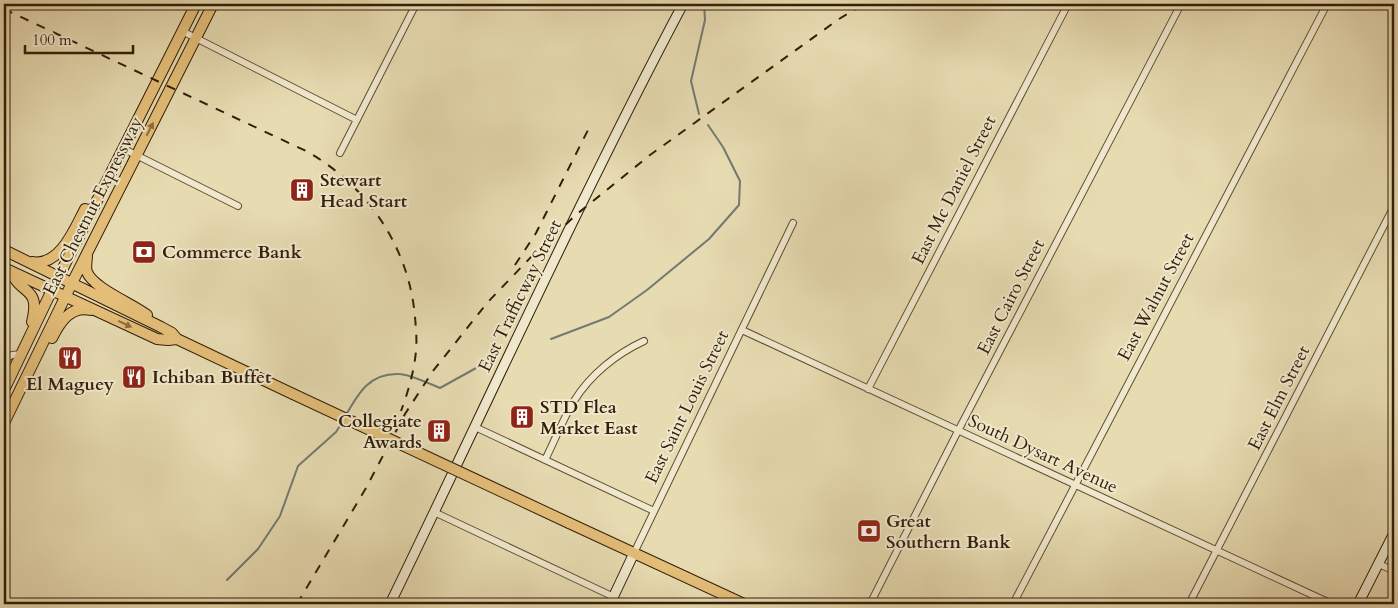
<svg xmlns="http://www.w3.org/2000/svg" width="1398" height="608" viewBox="0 0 1398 608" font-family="Cardo,serif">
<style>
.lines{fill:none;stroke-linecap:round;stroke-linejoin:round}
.stream{stroke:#737a72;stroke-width:2}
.street-casing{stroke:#604d33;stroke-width:8}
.secondary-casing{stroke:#331e09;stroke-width:11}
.primary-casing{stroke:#331e09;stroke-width:12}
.street{stroke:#efe8cc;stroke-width:6}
.secondary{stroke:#efe8cc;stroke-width:9}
.primary{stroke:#e4be78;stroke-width:10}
.rail{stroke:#331e09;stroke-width:2;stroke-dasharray:9 9;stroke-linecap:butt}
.primary-bridge-casing{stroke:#331e09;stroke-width:12;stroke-linecap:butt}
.primary-bridge{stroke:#e4be78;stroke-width:10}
.oneway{fill:#8c6e40}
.labels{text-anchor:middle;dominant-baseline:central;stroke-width:4;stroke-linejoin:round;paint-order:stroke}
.poi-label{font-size:18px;font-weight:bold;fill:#331e09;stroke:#efe8cc;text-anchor:start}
.street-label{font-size:18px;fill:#331e09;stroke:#efe8cc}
</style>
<rect width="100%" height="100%" fill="#e7dbb1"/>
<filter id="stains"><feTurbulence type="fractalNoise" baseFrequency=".004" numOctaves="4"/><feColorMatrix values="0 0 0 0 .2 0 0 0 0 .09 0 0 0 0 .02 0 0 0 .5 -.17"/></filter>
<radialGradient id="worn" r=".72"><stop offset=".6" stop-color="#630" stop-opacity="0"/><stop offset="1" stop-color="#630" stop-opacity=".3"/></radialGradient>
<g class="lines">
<path class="stream" d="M 699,114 L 691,81 L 705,20 L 704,4
M 551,339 L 609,317 L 647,290 L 709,239 L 739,205 L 740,181 L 723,147 L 708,125
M 346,415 C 359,392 370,373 399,374 C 409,374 430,384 440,388 L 487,362
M 227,580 L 258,549 L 280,516 L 298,466 L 336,432 L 343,421"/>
<defs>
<path id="street" d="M 182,31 L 357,120
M 122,148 L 238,206
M 340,153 L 416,4
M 742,330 L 1332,604
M 4,360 L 12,355 L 21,354
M 868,389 L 1068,4
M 475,427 L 654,511
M 545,460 C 555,440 563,419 574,401 C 590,375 616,354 644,341
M 434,512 L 614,597
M 634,553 L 793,223
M 1379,564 L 1394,571
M 870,604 L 958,431 L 1181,4
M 1013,604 L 1327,4
M 1189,604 L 1394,206"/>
<path id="secondary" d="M 390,604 C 487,404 579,200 683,4
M 610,604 L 634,553
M 1358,604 L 1394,533"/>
<path id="primary" d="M 4,250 L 161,327 L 172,333 L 177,339 L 293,394
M 87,256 C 87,261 85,267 87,272 C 93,288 133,304 147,315
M 32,262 C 60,267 75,228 85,209
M 4,268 L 157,339 L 168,340 L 177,339
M 11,271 C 20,296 41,285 32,322
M 52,338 C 60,322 71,305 91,310
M 4,390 L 52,290 L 196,4
M 4,423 L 72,283 L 213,4
M 569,523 L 744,604"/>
</defs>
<use href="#street" class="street-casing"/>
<use href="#secondary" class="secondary-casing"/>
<use href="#primary" class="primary-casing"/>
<use href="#street" class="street"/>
<use href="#secondary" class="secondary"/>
<use href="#primary" class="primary"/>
<path class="rail" d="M 4,9 L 306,151 C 367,185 409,247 415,317 C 416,328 417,340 416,351 C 414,372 408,392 401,411
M 515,265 L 536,233 L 591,124
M 297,604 L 366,488 L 405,414 L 433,371 L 487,303 L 533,255 L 577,214 L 650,155 L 839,19 L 864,4"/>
<defs>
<path id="primary-bridge" d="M 293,394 L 569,523"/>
</defs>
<use href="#primary-bridge" class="primary-bridge-casing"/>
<use href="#primary-bridge" class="primary-bridge"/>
</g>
<defs><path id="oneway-solid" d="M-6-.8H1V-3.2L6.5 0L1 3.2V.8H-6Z" transform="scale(1.25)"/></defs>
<g class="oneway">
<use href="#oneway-solid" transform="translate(150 129) rotate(-63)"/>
<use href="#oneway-solid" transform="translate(125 324) rotate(25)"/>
</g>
<defs>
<symbol id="building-square" viewBox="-11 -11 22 22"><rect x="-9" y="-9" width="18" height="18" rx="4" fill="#8f2418" stroke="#efe8cc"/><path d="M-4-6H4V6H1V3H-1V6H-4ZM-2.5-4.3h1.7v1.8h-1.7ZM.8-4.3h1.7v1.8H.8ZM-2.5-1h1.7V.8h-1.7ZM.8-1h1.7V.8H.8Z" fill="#fff"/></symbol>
<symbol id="bank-square" viewBox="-11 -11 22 22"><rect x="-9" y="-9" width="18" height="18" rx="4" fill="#8f2418" stroke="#efe8cc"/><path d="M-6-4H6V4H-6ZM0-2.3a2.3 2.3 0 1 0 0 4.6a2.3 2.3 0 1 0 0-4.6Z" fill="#fff"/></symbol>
<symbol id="restaurant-square" viewBox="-11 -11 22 22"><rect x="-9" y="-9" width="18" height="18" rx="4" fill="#8f2418" stroke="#efe8cc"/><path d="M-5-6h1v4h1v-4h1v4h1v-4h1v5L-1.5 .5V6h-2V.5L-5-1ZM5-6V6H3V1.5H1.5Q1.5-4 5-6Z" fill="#fff"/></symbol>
</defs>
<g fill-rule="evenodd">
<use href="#building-square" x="288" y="176" width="28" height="28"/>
<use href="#bank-square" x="130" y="238" width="28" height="28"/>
<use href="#restaurant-square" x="56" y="344" width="28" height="28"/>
<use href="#restaurant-square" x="120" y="363" width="28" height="28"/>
<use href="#building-square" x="508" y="403" width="28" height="28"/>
<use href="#building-square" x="425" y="417" width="28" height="28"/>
<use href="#bank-square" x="855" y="517" width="28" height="28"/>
</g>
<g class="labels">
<g class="poi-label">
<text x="320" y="180">Stewart<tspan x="320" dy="21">Head Start</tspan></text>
<text x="162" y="252">Commerce Bank</text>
<text x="152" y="377">Ichiban Buffet</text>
<text x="70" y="384" text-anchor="middle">El Maguey</text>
<text x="540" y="407">STD Flea<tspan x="540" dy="21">Market East</tspan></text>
<text x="422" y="421" text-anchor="end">Collegiate<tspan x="422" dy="21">Awards</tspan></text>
<text x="886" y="521">Great<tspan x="886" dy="21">Southern Bank</tspan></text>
</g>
<g class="street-label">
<text transform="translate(954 190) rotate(-63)">East Mc Daniel Street</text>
<text transform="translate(93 206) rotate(-63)">East Chestnut Expressway</text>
<text transform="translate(520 296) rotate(-64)">East Trafficway Street</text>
<text transform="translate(1011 297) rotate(-63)">East Cairo Street</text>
<text transform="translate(1156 297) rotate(-62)">East Walnut Street</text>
<text transform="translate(1279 398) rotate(-63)">East Elm Street</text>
<text transform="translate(687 407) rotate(-64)">East Saint Louis Street</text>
<text transform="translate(1043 454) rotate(25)">South Dysart Avenue</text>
</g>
</g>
<rect width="1398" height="608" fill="none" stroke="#e7dbb1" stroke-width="20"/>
<rect x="5" y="5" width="1388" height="598" fill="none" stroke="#331e09" stroke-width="2.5"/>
<rect x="10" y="10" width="1378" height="588" fill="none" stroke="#331e09"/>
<path d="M25 45v8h108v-8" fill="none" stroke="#331e09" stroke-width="2.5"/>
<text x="32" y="45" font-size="15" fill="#331e09" stroke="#efe8cc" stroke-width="4" paint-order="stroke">100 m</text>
<rect width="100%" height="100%" filter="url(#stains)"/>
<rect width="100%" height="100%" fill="url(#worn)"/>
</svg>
